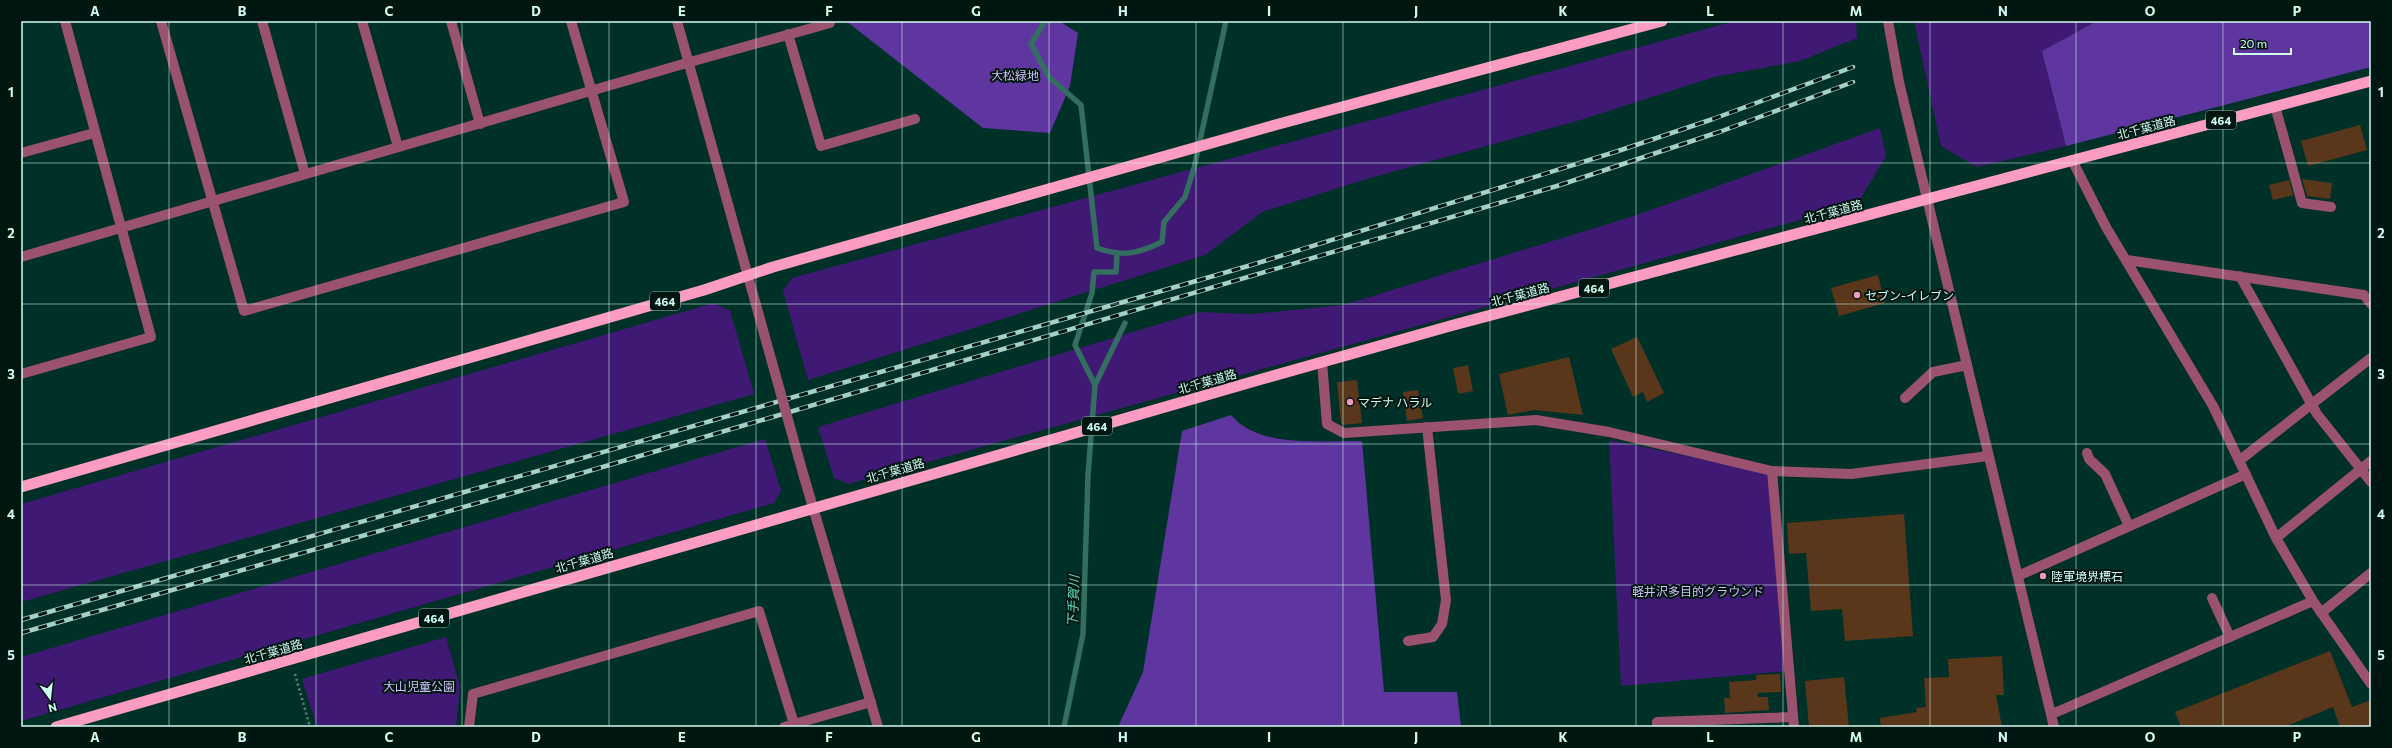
<svg xmlns="http://www.w3.org/2000/svg" width="2392" height="748" viewBox="0 0 2392 748" font-family="Commissioner,'Noto Sans JP',sans-serif">
<style>
.green{fill:#401975}
.forest{fill:#5f36a0}
.lines{fill:none;stroke-linecap:round;stroke-linejoin:round}
.stream{stroke:#346e61;stroke-width:5.5}
.building{fill:#5a371b}
.path{stroke:#5c897f;stroke-width:2.5;stroke-dasharray:2 3;stroke-linecap:butt}
.service{stroke:#9a526e;stroke-width:10}
.minor{stroke:#9a526e;stroke-width:10}
.tertiary{stroke:#9a526e;stroke-width:10}
.trunk{stroke:#fc9cc0;stroke-width:11}
.rail-casing{stroke:#a5d0c5;stroke-width:4.5}
.rail{stroke:#001611;stroke-width:3;stroke-dasharray:9;stroke-linecap:butt}
.tertiary-bridge{stroke:#9a526e;stroke-width:10}
.grid{fill:none;stroke:#d2fbf0;stroke-width:1;stroke-opacity:0.55}
.poi-dot{fill:#ef9ab9;stroke:#001611;stroke-width:1.5}
.labels{text-anchor:middle;dominant-baseline:central;stroke-width:4;stroke-linejoin:round;paint-order:stroke}
.shield{fill:#001611;stroke:#93b6ad;stroke-width:1}
.shield-label{font-size:11px;font-weight:bold;fill:#d2fbf0}
.park-label{font-size:12px;fill:#d0c1f8;stroke:#001611}
.street-label{font-size:12px;fill:#d2fbf0;stroke:#001611}
.poi-label{font-size:12px;fill:#d2fbf0;stroke:#001611;text-anchor:start}
.water-label{font-size:13px;font-style:italic;fill:#63dbc1;stroke:#001611}
.neatline{fill:none;stroke:#d2fbf0;stroke-width:1.5}
.grid-label{font-size:13px;text-anchor:middle;font-weight:bold;fill:#d2fbf0}
</style>
<rect width="100%" height="100%" fill="#003128"/>
<path class="green" d="M 1735,21 L 1856,21 L 1857,38 L 1800,61 L 1714,77 L 1577,121 L 1366,179 L 1262,212 L 1205,255 L 808,380 L 783,291 L 792,278 Z
M 1914,21 L 2097,21 L 2042,51 L 2066,146 L 1977,167 L 1941,146 Z
M 1880,128 L 1886,156 L 1857,204 L 848,484 L 834,478 L 818,427 L 1199,312 L 1251,314 L 1343,305 L 1631,217 Z
M 714,303 L 730,311 L 754,394 L 21,602 L 21,504 Z
M 765,439 L 781,491 L 774,503 L 21,721 L 21,657 Z
M 1609,440 L 1765,472 L 1771,481 L 1785,671 L 1621,686 Z
M 446,637 L 460,687 L 456,727 L 317,727 L 302,679 Z"/>
<path class="forest" d="M 846,21 L 1059,21 L 1078,33 L 1070,86 L 1050,133 L 983,128 Z
M 2097,21 L 2371,21 L 2371,67 L 2066,146 L 2042,51 Z
M 1231,415 C 1259,449 1321,440 1362,441 L 1384,692 L 1457,692 L 1461,727 L 1118,727 L 1143,672 L 1182,431 Z"/>
<g class="lines">
<path class="stream" d="M 1045,21 L 1031,44 L 1049,77 L 1081,105 L 1097,248 C 1123,257 1137,254 1162,242 L 1164,222 L 1185,197 L 1194,168 L 1226,21
M 1095,385 L 1075,345 L 1092,293 L 1094,272 L 1116,272 L 1117,255
M 1064,727 L 1083,634 L 1088,475 L 1095,385 L 1125,323"/>
</g>
<path class="building" d="M 2360,125 L 2367,150 L 2308,166 L 2301,141 Z
M 2302,179 L 2332,183 L 2330,199 L 2307,196 Z
M 2289,180 L 2293,195 L 2273,200 L 2269,185 Z
M 1878,275 L 1885,303 L 1839,316 L 1831,288 Z
M 1637,337 L 1664,393 L 1647,402 L 1643,392 L 1633,397 L 1611,349 Z
M 1569,357 L 1583,415 L 1534,410 L 1508,415 L 1499,374 Z
M 1468,365 L 1473,391 L 1458,394 L 1453,368 Z
M 1357,380 L 1362,423 L 1343,425 L 1341,424 L 1337,382 Z
M 1418,390 L 1423,418 L 1407,421 L 1403,392 Z
M 1904,514 L 1913,636 L 1845,641 L 1842,609 L 1811,611 L 1806,553 L 1789,554 L 1787,523 Z
M 2330,651 L 2352,707 L 2371,700 L 2371,727 L 2340,727 L 2333,707 L 2284,727 L 2181,727 L 2175,712 Z
M 2002,656 L 2004,695 L 1996,695 L 2002,727 L 1881,727 L 1880,718 L 1917,712 L 1916,708 L 1926,707 L 1924,678 L 1949,677 L 1948,659 Z
M 1780,674 L 1781,692 L 1757,693 L 1756,675 Z
M 1844,677 L 1849,727 L 1809,727 L 1805,681 Z
M 1757,680 L 1758,697 L 1768,697 L 1769,710 L 1725,713 L 1724,698 L 1730,698 L 1729,682 Z"/>
<g class="lines">
<path class="path" d="M 295,674 L 310,727"/>
<path class="service" d="M 2275,106 L 2302,203 L 2331,207
M 1905,398 L 1933,372 L 1967,365
M 2212,598 L 2230,637
M 1408,641 L 1433,637 L 1442,624 L 1446,600 L 1427,427"/>
<path class="minor" d="M 161,21 L 244,311 L 624,202 L 571,21
M 262,21 L 305,174
M 362,21 L 398,147
M 451,21 L 480,124
M 788,34 L 821,146 L 915,119
M 690,62 L 830,23
M 21,153 L 94,133
M 2072,160 L 2106,227 L 2213,406 L 2276,538 L 2313,601 L 2371,684
M 2127,260 L 2364,295 L 2371,304
M 2240,276 L 2317,414 L 2371,482
M 1322,362 L 1327,424 L 1344,433 L 1536,420 L 1609,432 L 1772,471 L 1851,474 L 1988,456
M 21,374 L 151,337 L 65,21
M 2087,453 L 2089,459 L 2105,474 L 2129,526
M 2240,460 L 2371,358
M 1772,471 L 1794,727
M 2276,538 L 2371,461
M 2018,576 L 2246,474
M 2321,613 L 2371,573
M 2052,714 L 2313,601
M 469,727 L 473,694 L 759,611 L 795,727
M 784,727 L 871,702
M 1657,727 L 1657,722 L 1793,717"/>
<path class="tertiary" d="M 677,21 L 780,391
M 1888,21 L 1899,82 L 2054,727
M 21,257 L 690,62
M 804,477 L 878,727"/>
<path class="trunk" d="M 21,487 L 704,290 L 773,267 L 1275,125 L 1662,21
M 56,727 L 1262,379 L 1450,326 L 2371,81"/>
<defs>
<path id="rail" d="M 21,620 L 1248,266 L 1615,152 L 1713,119 L 1853,67
M 21,633 L 555,481 L 1557,186 L 1722,131 L 1853,82"/>
</defs>
<use href="#rail" class="rail-casing"/>
<use href="#rail" class="rail"/>
<path class="tertiary-bridge" d="M 780,391 L 804,477"/>
</g>
<path class="grid" d="M 169,21 L 169,727M 316,21 L 316,727M 462,21 L 462,727M 609,21 L 609,727M 756,21 L 756,727M 902,21 L 902,727M 1049,21 L 1049,727M 1196,21 L 1196,727M 1343,21 L 1343,727M 1490,21 L 1490,727M 1636,21 L 1636,727M 1783,21 L 1783,727M 1930,21 L 1930,727M 2076,21 L 2076,727M 2223,21 L 2223,727M 21,163 L 2371,163M 21,304 L 2371,304M 21,444 L 2371,444M 21,585 L 2371,585"/>
<g class="poi-dot">
<circle cx="1857" cy="295" r="4"/>
<circle cx="1350" cy="402" r="4"/>
<circle cx="2043" cy="576" r="4"/>
</g>
<g class="labels">
<g class="shield">
<rect x="2206" y="111" width="30" height="18" rx="3"/>
<rect x="1579" y="279" width="30" height="18" rx="3"/>
<rect x="650" y="292" width="30" height="18" rx="3"/>
<rect x="1082" y="417" width="30" height="18" rx="3"/>
<rect x="419" y="609" width="30" height="18" rx="3"/>
</g>
<g class="shield-label">
<text x="2221" y="120">464</text>
<text x="1594" y="288">464</text>
<text x="665" y="301">464</text>
<text x="1097" y="426">464</text>
<text x="434" y="618">464</text>
</g>
<g class="park-label">
<text x="1015" y="75">大松緑地</text>
<text x="1698" y="591">軽井沢多目的グラウンド</text>
<text x="419" y="686">大山児童公園</text>
</g>
<g class="street-label">
<text transform="translate(2146 127) rotate(-15)">北千葉道路</text>
<text transform="translate(1833 211) rotate(-15)">北千葉道路</text>
<text transform="translate(1520 294) rotate(-15)">北千葉道路</text>
<text transform="translate(1207 381) rotate(-16)">北千葉道路</text>
<text transform="translate(895 470) rotate(-16)">北千葉道路</text>
<text transform="translate(584 560) rotate(-16)">北千葉道路</text>
<text transform="translate(273 651) rotate(-16)">北千葉道路</text>
</g>
<g class="poi-label">
<text x="1865" y="295">セブン-イレブン</text>
<text x="1358" y="402">マデナ ハラル</text>
<text x="2051" y="576">陸軍境界標石</text>
</g>
<g class="water-label">
<text transform="translate(1073 601) rotate(-88)">下手賀川</text>
</g>
</g>
<rect width="2392" height="748" fill="none" stroke="#001611" stroke-width="44"/>
<g transform="translate(50 698) rotate(165)" stroke="#001611" stroke-width="3" paint-order="stroke">
<path d="M0-3L7 15L0 10L-7 15Z" fill="#d2fbf0"/>
<text y="-6" font-size="11" font-weight="bold" text-anchor="middle" fill="#d2fbf0">N</text>
</g>
<path d="M2234 48v6h57v-6" fill="none" stroke="#d2fbf0" stroke-width="2"/>
<text x="2240" y="48" font-size="12" fill="#d2fbf0" stroke="#001611" stroke-width="3" paint-order="stroke">20 m</text>
<rect x="22" y="22" width="2348" height="704" class="neatline"/>
<g class="grid-label">
<text x="95" y="16">A</text>
<text x="242" y="16">B</text>
<text x="389" y="16">C</text>
<text x="536" y="16">D</text>
<text x="682" y="16">E</text>
<text x="829" y="16">F</text>
<text x="976" y="16">G</text>
<text x="1123" y="16">H</text>
<text x="1269" y="16">I</text>
<text x="1416" y="16">J</text>
<text x="1563" y="16">K</text>
<text x="1710" y="16">L</text>
<text x="1856" y="16">M</text>
<text x="2003" y="16">N</text>
<text x="2150" y="16">O</text>
<text x="2297" y="16">P</text>
<text x="11" y="97">1</text>
<text x="2381" y="97">1</text>
<text x="11" y="238">2</text>
<text x="2381" y="238">2</text>
<text x="11" y="379">3</text>
<text x="2381" y="379">3</text>
<text x="11" y="519">4</text>
<text x="2381" y="519">4</text>
<text x="11" y="660">5</text>
<text x="2381" y="660">5</text>
<text x="95" y="742">A</text>
<text x="242" y="742">B</text>
<text x="389" y="742">C</text>
<text x="536" y="742">D</text>
<text x="682" y="742">E</text>
<text x="829" y="742">F</text>
<text x="976" y="742">G</text>
<text x="1123" y="742">H</text>
<text x="1269" y="742">I</text>
<text x="1416" y="742">J</text>
<text x="1563" y="742">K</text>
<text x="1710" y="742">L</text>
<text x="1856" y="742">M</text>
<text x="2003" y="742">N</text>
<text x="2150" y="742">O</text>
<text x="2297" y="742">P</text>
</g>
</svg>
